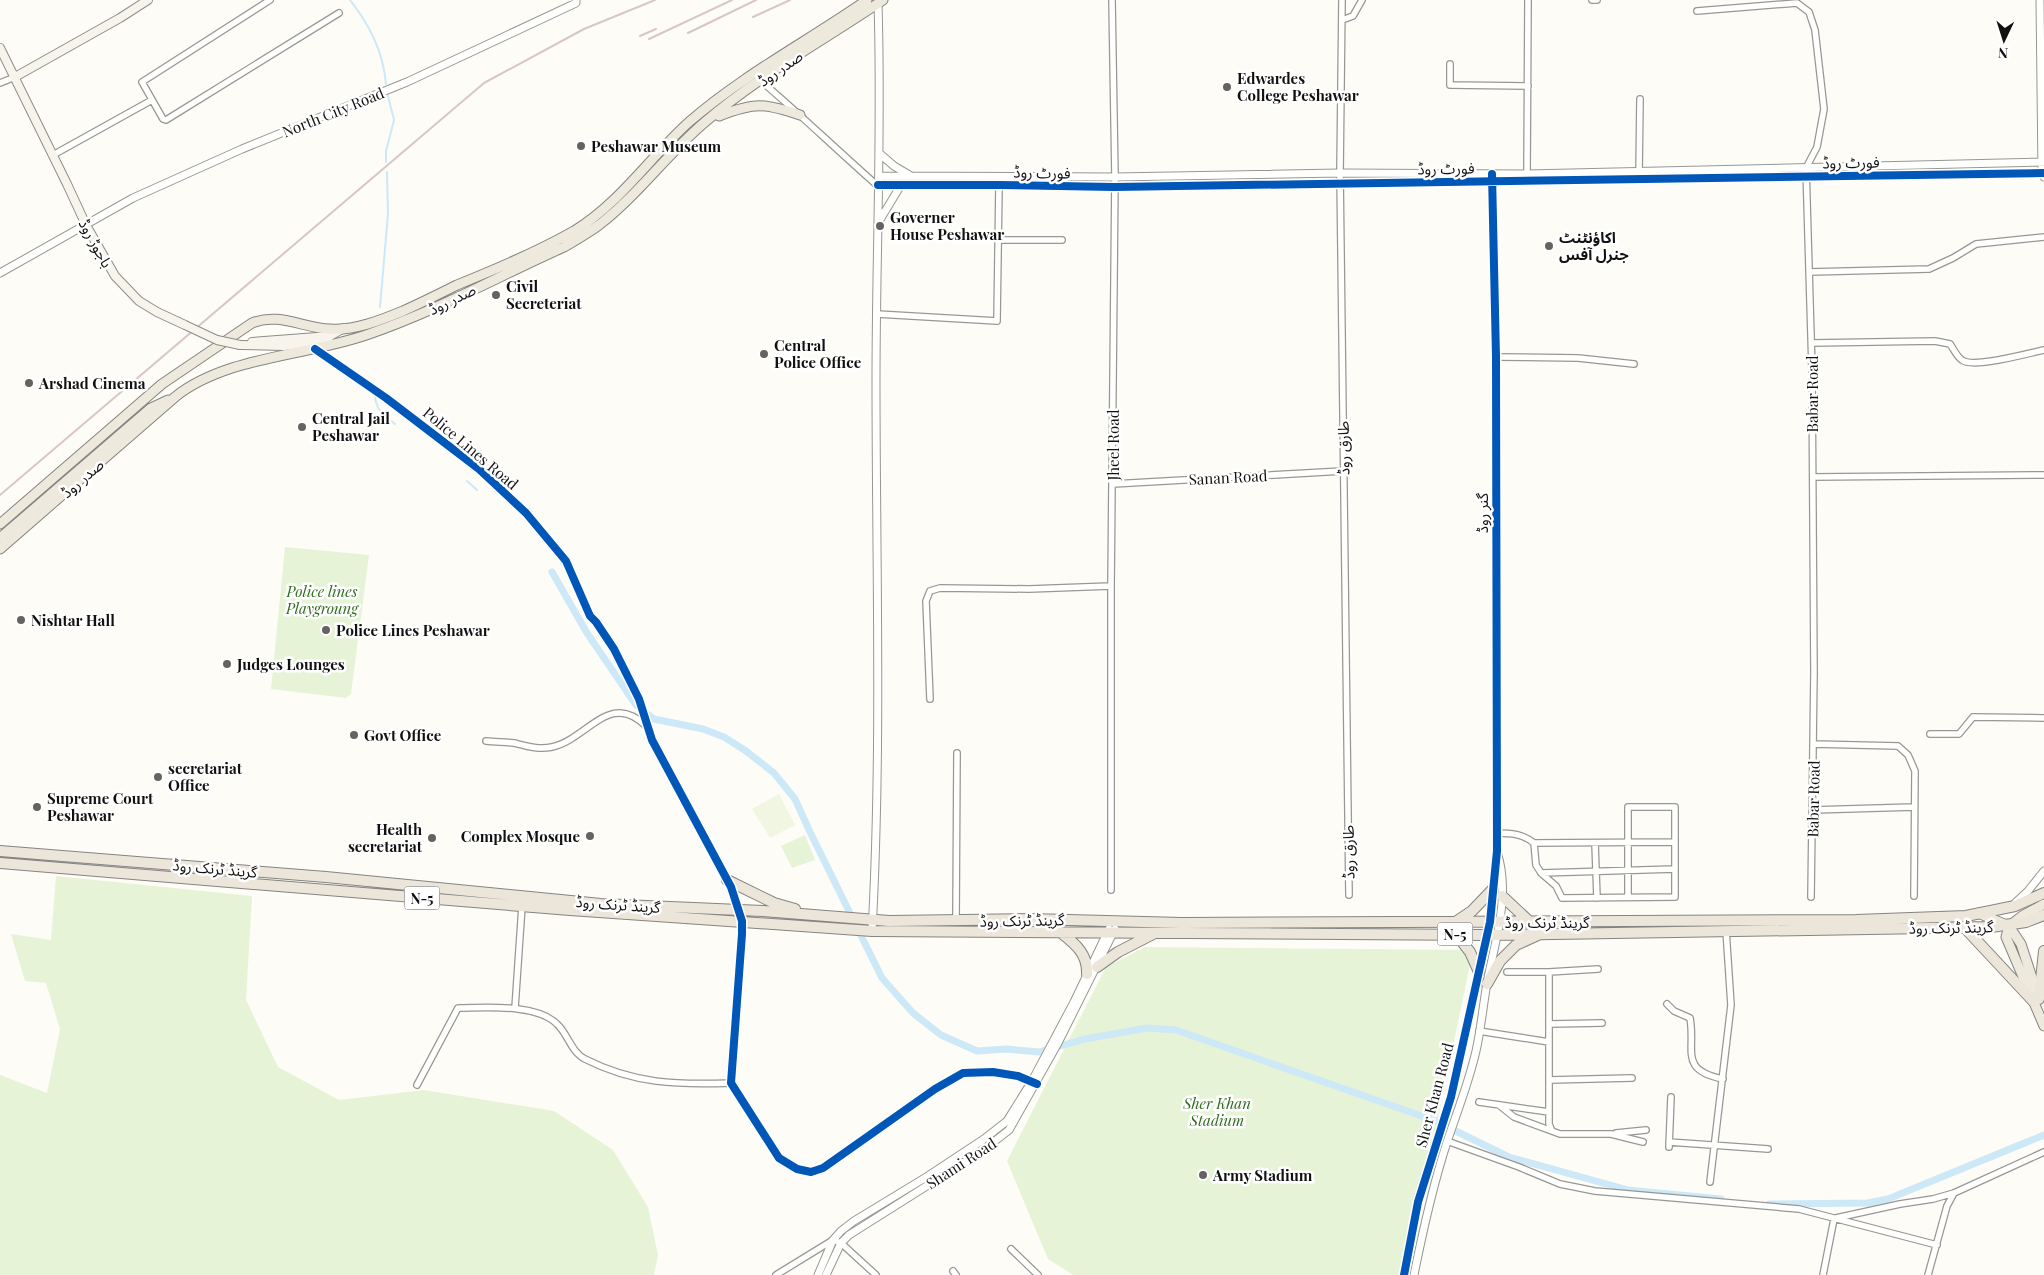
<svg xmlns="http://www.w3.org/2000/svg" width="2044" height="1275" viewBox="0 0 2044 1275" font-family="'Playfair Display','Noto Sans Arabic',serif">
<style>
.green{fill:#e7f3d7}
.pitch{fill:#f0f6e1}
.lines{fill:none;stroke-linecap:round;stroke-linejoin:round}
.stream{stroke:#cde8f7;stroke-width:2}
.canal{stroke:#cde8f7;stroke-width:7}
.minor-casing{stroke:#979795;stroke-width:8}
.tertiary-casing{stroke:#979795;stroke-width:9}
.secondary-casing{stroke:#8e8d8b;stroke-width:10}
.primary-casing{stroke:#858482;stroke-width:11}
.trunk-casing{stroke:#858482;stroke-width:12}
.minor{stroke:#fffffe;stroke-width:5.5}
.tertiary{stroke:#fffffe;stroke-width:7}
.secondary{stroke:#f6f4eb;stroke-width:8}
.primary{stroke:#ede9dc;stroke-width:9}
.trunk{stroke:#ece5da;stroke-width:10}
.rail{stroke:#d9c6c7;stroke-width:2}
.secondary-bridge-casing{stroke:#8e8d8b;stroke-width:10;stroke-linecap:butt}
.secondary-bridge{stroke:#f6f4eb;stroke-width:8}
.cycleway-casing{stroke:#fff;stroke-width:11}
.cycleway{stroke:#0057b8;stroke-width:8}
.poi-dot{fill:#646362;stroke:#fff;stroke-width:2}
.labels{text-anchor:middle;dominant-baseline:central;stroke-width:5;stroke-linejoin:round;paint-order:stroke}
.shield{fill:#fff;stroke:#585858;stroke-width:1}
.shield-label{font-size:14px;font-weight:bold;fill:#111}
.street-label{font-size:15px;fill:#111;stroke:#fff}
.poi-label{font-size:15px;font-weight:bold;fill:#111;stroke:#fff;text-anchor:start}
.park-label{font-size:15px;font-style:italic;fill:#2f6b1f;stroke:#fff}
</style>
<rect width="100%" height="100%" fill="#fdfcf7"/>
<path class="green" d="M 285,547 L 369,555 L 351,694 L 346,698 L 271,689 Z
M 805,835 L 815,860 L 792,868 L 781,846 Z
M 56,876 L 252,896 L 246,1000 L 278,1067 L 339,1100 L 424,1090 L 554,1111 L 613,1150 L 648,1207 L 658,1255 L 654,1275 L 0,1275 L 0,1075 L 47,1093 L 60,1029 L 46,983 L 25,981 L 11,934 L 51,940 Z
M 1145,947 L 1473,950 L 1407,1268 L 1402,1275 L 1073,1275 L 1048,1259 L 1007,1161 L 1106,967 Z"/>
<path class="pitch" d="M 779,794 L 795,825 L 770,838 L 752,809 Z"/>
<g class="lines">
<path class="stream" d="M 350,0 C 370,26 383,51 386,84
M 386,162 L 386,151 L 394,120 L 388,96
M 380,307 L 388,214 L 387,172
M 375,396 C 376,410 384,416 395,424
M 467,481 L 477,490"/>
<path class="canal" d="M 552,572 L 587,633 L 636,705 L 654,719 L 703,729 L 724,737 L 746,751 L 774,773 L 795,799 L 810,832 L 882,978 L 913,1013 L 941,1035 L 977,1051 L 1006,1049 L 1039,1052 L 1085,1039 L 1147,1028 L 1176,1030 L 1433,1120 L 1509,1157 L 1628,1190 L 1721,1199
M 1769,1204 L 1868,1203 L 1888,1199 L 2044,1135"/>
<defs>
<path id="minor" d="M 270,0 L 142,82 L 163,119 L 166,120 L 339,13
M 1342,0 L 1340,173 L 1349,895
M 1592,0 L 1597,0
M 1697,11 L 1797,3 L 1809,12 L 1815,30 L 1824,109 L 1817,147 L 1806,168 L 1812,369 L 1814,672 L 1811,897
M 1342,20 L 1353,16 L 1362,0
M 1450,64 L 1450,85 L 1528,86
M 761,81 C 801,115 839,152 879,187
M 0,83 L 15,77
M 53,155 L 152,100
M 1527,174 L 1528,0
M 1639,175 L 1640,99
M 998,240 L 1062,240
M 1809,272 L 1929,269 L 1953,258 L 1976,244 L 2044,237
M 877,314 L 997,321 L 999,185
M 1812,343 L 1935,341 L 1950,344 C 1953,348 1957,357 1962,360 C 1973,369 2029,353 2044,350
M 315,349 L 386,398 L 479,469 L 526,513 L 566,561 L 590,616 L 596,622 L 614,649 L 639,699 L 652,740 L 731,887 L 742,921 L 742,934 L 731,1083 L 779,1158 L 797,1169 L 811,1172 L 823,1168 L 935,1089 L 963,1073 L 993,1072 L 1018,1076 L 1035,1083
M 1496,357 L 1578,358 L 1634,364
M 1813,477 L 2044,475
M 1113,484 L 1343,471
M 930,699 L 926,601 L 930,591 L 940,588 L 1029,589 L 1111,586
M 1930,734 L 1959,734 L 1973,717 L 2044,718
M 486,741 C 495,742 505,742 514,743 C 526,746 539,750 552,747 C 588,739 610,689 647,727
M 1813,744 L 1898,746 L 1908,755 L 1915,771 L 1914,896
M 1812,810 L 1914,807
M 1497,833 C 1511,833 1523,834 1534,843 L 1675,842
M 1534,843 L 1536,865 L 1541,873 L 1556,886 L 1562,898 L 1675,897 L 1675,807 L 1628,807 L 1628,897
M 1595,843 L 1597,898
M 1541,873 L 1675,869
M 1111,890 L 1111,586 L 1115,177 L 1112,0
M 956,921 L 957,753
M 1507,972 L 1549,972 L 1598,969
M 1549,972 L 1549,1124 L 1552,1131
M 1667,1004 L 1674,1011 L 1690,1018 C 1696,1050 1678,1070 1723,1079
M 515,1008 L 522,906
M 1549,1024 L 1602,1023
M 1479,1031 L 1549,1042
M 1549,1080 L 1632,1078
M 417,1085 L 458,1008 C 485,1008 536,1003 557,1024 C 568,1034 571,1052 585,1059 C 634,1084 678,1085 731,1083
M 1479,1102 L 1549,1112
M 1499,1105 L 1514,1117 L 1560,1134 L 1611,1134 L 1643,1142
M 1616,1133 L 1646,1130
M 1447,1141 L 1519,1167 L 1560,1184 L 1595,1191 L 1799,1209 L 1937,1245
M 1669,1142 L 1768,1149
M 1669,1147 L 1671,1097
M 1710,1182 L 1731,1005 L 1726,930
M 1836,1218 L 1900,1204 L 1933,1199 L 1954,1193 L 2044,1152
M 1011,1249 L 1038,1275
M 953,1271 L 956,1275
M 776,1275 L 833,1240 L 841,1243 L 876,1275
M 1823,1275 L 1834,1219
M 1928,1275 L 1947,1206 L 1954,1193"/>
<path id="tertiary" d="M 2040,0 L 2042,173 L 2044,177
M 879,153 L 894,166 L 911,176
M 879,176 L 1115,177 L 1340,173 L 1527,174 L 2044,162
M 878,185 L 999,185 L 1114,187 L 2044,173
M 878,223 L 901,185
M 0,273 L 133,198 L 242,149 L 407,82 L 576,3 L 576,0
M 2015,903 L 2028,891 L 2044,871
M 872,931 C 882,748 876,564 876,381 C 876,255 882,129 878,4
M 818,1275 L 833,1240 L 841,1231 L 854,1221 L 928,1176 L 984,1139 L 1007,1121 L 1032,1081 L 1074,1002 L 1109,929
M 826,1275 L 841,1243 L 849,1235 L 982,1151 L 1009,1130 L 1058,1043 L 1115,929
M 1404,1275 L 1418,1202 L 1451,1097 L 1490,922 L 1497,851 L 1496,357 L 1492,179
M 1414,1275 C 1423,1230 1433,1185 1447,1142 C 1457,1112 1469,1082 1476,1051 C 1481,1029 1483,1006 1487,983 C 1495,941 1511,895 1497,852"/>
<path id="secondary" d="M 0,48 L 67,184 L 86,225 L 115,276 L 139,301 L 157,312 L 185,325
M 15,77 L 120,18 L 148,0
M 252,342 L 330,336 L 344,328
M 240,345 L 284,346 L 329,342"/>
<path id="primary" d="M 719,116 C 755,102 764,103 800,115
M 0,524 L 162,384 L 252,323 C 279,312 303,328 330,329 C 354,331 381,320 403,311 C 421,303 439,294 457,285 C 496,269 537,252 574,231 C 619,204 650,157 689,122 C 743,75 808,41 867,0
M 0,538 L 151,408 L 168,400
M 0,549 L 175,397 C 226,356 308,356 369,334 C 436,311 499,276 564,247 C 576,240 588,233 599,225 C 638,195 667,154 705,122 C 760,75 824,40 883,0
M 2044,904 L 2022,916 L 2009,926 L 2006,937 L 2044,1026
M 1978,913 L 2009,926 L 2021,944 L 2038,996"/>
<path id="trunk" d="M 0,851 L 326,877 L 601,904 L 763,911 L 889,921 L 1031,919 L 1182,923 L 1856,920 L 1966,916 L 2015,906 L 2044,893
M 0,863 L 570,910 L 872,931 L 1487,935 L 1991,927 L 2026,922 L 2044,915
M 727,880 L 774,903 L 795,909
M 1502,896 L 1531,923
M 1457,921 L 1472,911 L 1493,889
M 1964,927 L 2034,1002
M 1059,931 C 1074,943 1088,953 1087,974
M 1456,934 L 1470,952 L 1479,972
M 1097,967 L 1118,952 L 1155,933
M 1487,984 L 1500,961 L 1516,945 L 1538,935
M 2039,999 L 2044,951"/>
</defs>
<use href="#minor" class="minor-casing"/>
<use href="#tertiary" class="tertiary-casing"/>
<use href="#secondary" class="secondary-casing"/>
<use href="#primary" class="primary-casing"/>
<use href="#trunk" class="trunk-casing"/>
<use href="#minor" class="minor"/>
<use href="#tertiary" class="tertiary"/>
<use href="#secondary" class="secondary"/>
<use href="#primary" class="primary"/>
<use href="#trunk" class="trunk"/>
<path class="rail" d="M 753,17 L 790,0
M 688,33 L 756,0
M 640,36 L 656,29
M 649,39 L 732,0
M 0,495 L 484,83 L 584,29 L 655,0"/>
<defs>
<path id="secondary-bridge" d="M 185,325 L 217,340 L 240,345"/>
</defs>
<use href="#secondary-bridge" class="secondary-bridge-casing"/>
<use href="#secondary-bridge" class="secondary-bridge"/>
<defs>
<path id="cycleway" d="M 878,185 L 999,185 L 1114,187 L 2044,173
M 315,349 L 386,398 L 479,469 L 526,513 L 566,561 L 590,616 L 596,622 L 614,649 L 639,699 L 652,740 L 731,887 L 742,921 L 742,934 L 731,1083 L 779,1158 L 797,1169 L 811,1172 L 823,1168 L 935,1089 L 963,1073 L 993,1072 L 1018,1076 L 1037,1084
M 1404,1275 L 1418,1202 L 1451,1097 L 1490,922 L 1497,851 L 1496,357 L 1492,174"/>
</defs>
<use href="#cycleway" class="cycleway-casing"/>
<use href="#cycleway" class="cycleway"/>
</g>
<g class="poi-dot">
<circle cx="1227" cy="87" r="5"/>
<circle cx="581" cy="146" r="5"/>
<circle cx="880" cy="226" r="5"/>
<circle cx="1549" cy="246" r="5"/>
<circle cx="496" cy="295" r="5"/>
<circle cx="764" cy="354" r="5"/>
<circle cx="29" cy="383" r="5"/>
<circle cx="302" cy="427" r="5"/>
<circle cx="21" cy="620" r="5"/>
<circle cx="326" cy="630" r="5"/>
<circle cx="227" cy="664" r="5"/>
<circle cx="354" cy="735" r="5"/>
<circle cx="158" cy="777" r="5"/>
<circle cx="37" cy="807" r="5"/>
<circle cx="590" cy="836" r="5"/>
<circle cx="432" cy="838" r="5"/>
<circle cx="1203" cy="1175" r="5"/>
</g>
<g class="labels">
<g class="shield">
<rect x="404.5" y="886.5" width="35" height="23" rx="4"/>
<rect x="1437.5" y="922.5" width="35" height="23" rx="4"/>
</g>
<g class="shield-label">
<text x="422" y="898">N-5</text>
<text x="1455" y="934">N-5</text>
</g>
<g class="street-label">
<text transform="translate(780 68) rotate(-35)">صدر روڈ</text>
<text transform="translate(333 112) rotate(-22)">North City Road</text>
<text transform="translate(1851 162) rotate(-1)">فورٹ روڈ</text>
<text transform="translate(1446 168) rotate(-1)">فورٹ روڈ</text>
<text transform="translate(1042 172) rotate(1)">فورٹ روڈ</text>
<text transform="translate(96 243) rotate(61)">باجوڑ روڈ</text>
<text transform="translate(452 299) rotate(-26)">صدر روڈ</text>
<text transform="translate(1812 394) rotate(-90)">Babar Road</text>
<text transform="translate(1113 445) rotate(-90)">Jheel Road</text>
<text transform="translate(471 448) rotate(40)">Police Lines Road</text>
<text transform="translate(1343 448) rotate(-91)">طارق روڈ</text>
<text transform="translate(1228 477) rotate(-3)">Sanan Road</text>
<text transform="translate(82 478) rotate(-41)">صدر روڈ</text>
<text transform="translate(1482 513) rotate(-90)">گنر روڈ</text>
<text transform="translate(1813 799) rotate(-89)">Babar Road</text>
<text transform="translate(1348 852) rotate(-91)">طارق روڈ</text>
<text transform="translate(215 868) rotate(5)">گرینڈ ٹرنک روڈ</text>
<text transform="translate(618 904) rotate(4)">گرینڈ ٹرنک روڈ</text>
<text transform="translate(1022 920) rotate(-1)">گرینڈ ٹرنک روڈ</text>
<text x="1547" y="922">گرینڈ ٹرنک روڈ</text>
<text transform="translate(1951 927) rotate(-1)">گرینڈ ٹرنک روڈ</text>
<text transform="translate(1434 1095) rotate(-75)">Sher Khan Road</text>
<text transform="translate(961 1163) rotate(-33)">Shami Road</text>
</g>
<g class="poi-label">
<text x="1237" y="78">Edwardes<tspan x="1237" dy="17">College Peshawar</tspan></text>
<text x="591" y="146">Peshawar Museum</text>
<text x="890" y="217">Governer<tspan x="890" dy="17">House Peshawar</tspan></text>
<text x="1559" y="237">اکاؤنٹنٹ<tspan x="1559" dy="17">جنرل آفس</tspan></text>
<text x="506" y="286">Civil<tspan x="506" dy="17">Secreteriat</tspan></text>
<text x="774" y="345">Central<tspan x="774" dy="17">Police Office</tspan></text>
<text x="39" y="383">Arshad Cinema</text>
<text x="312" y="418">Central Jail<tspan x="312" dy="17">Peshawar</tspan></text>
<text x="31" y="620">Nishtar Hall</text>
<text x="336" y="630">Police Lines Peshawar</text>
<text x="237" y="664">Judges Lounges</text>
<text x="364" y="735">Govt Office</text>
<text x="168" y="768">secretariat<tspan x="168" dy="17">Office</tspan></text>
<text x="47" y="798">Supreme Court<tspan x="47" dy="17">Peshawar</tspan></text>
<text x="422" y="829" text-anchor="end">Health<tspan x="422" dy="17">secretariat</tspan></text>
<text x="580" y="836" text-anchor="end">Complex Mosque</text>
<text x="1213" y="1175">Army Stadium</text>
</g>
<g class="park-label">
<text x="322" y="591">Police lines<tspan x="322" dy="17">Playgroung</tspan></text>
<text x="1217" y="1103">Sher Khan<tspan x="1217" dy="17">Stadium</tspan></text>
</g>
</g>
<g transform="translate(2004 40) rotate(184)" stroke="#ffffff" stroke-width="4" paint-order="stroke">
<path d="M0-4L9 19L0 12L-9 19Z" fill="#111111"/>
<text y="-8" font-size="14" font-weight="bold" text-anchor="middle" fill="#111111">N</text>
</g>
</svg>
